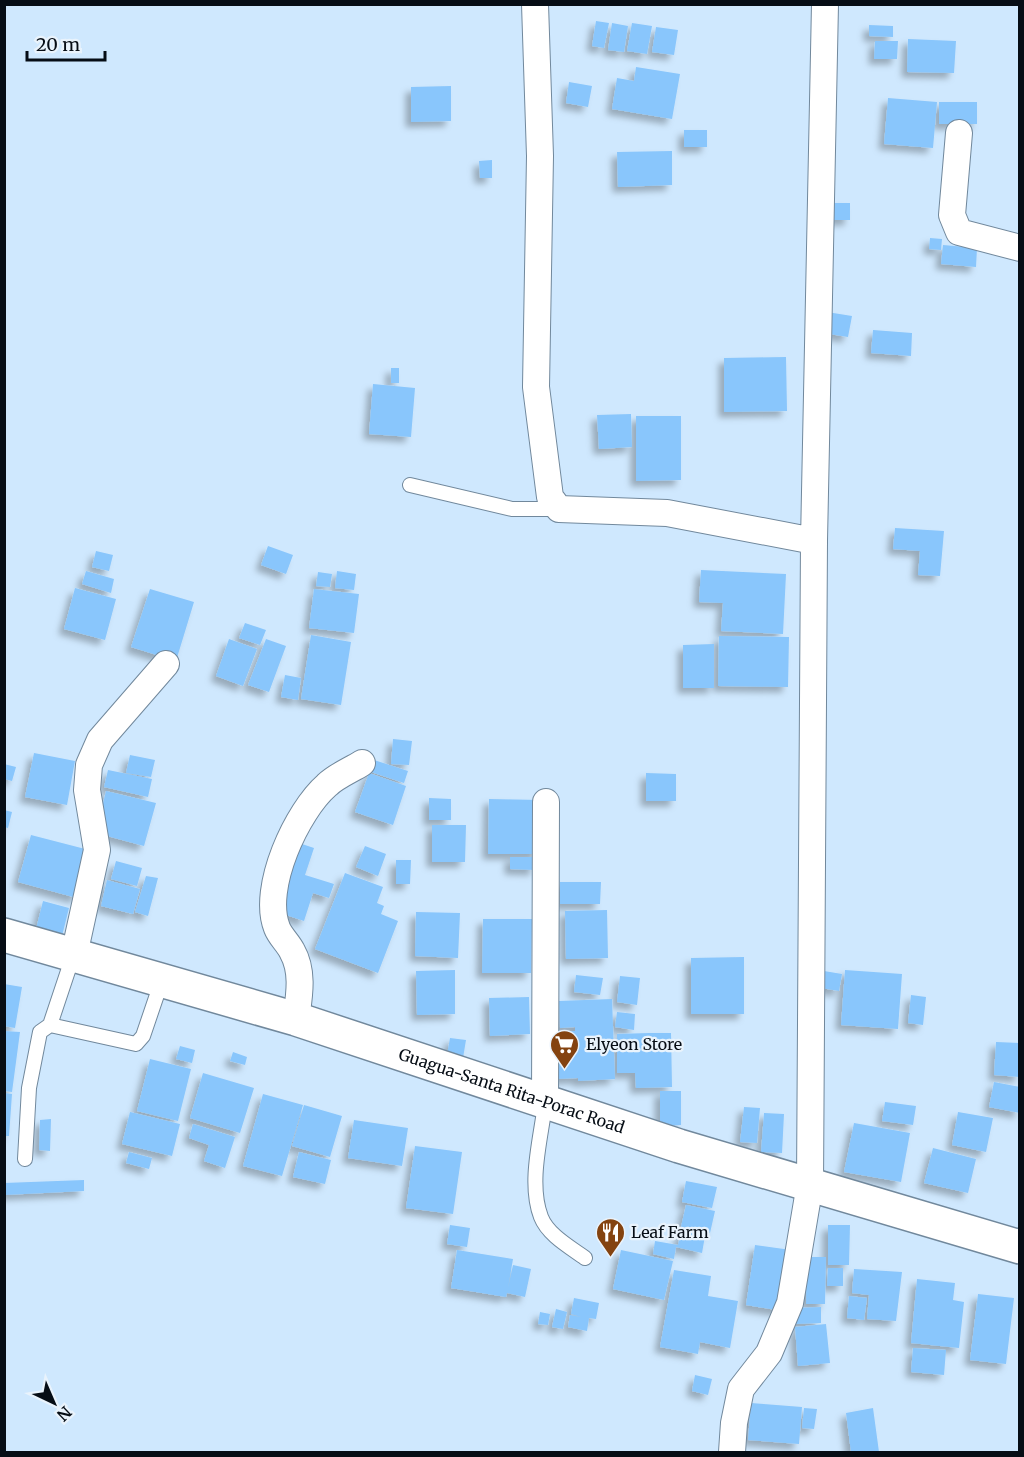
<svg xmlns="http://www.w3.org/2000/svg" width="1024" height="1457" viewBox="0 0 1024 1457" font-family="Merriweather,serif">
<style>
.building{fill:#89c6fc;filter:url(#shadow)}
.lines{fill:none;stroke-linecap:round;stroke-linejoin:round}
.service-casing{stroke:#71889c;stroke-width:16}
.minor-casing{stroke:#71889c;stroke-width:28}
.secondary-casing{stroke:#71889c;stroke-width:36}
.service{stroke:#fff;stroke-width:14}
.minor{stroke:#fff;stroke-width:26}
.secondary{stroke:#fff;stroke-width:33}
.labels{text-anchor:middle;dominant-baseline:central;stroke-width:4.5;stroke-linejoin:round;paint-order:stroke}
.poi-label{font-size:16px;fill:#060d15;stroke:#e9f3fc;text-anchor:start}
.street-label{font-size:16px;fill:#060d15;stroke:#e9f3fc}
</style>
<defs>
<filter id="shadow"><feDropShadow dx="-5.5" dy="5.5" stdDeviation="3" flood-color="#0004"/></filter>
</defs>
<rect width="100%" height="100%" fill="#cfe8fe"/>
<path class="building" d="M 596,21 L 609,23 L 604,48 L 592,46 Z
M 612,23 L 628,26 L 624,52 L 608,50 Z
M 632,23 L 652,26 L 647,54 L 627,51 Z
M 869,25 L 893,26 L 893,37 L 869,36 Z
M 656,27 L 678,30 L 674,55 L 652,52 Z
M 908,39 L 956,41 L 954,73 L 907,72 Z
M 875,41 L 898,41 L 897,59 L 874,59 Z
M 636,67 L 680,74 L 672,119 L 612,109 L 617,78 L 634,81 Z
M 569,82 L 592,86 L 588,107 L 566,103 Z
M 451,86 L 451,121 L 411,122 L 411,87 Z
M 888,98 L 937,102 L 933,148 L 884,144 Z
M 939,102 L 977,102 L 977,124 L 939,124 Z
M 684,130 L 707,130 L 707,147 L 684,147 Z
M 672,151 L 672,185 L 618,187 L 617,152 Z
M 492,160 L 492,178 L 480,178 L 479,161 Z
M 832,203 L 850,203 L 850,220 L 832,220 Z
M 930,238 L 942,239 L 941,250 L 929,249 Z
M 943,245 L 977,248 L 976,267 L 941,264 Z
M 827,312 L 852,316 L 848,337 L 823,333 Z
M 873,330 L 912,333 L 911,356 L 871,353 Z
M 786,357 L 787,411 L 724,412 L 724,358 Z
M 391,368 L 399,368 L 399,383 L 391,383 Z
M 373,384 L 415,388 L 411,437 L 369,434 Z
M 631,414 L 632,447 L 599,449 L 597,415 Z
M 636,416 L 681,416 L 681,480 L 636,481 Z
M 895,528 L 944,531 L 940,576 L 918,575 L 920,551 L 893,549 Z
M 268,546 L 293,555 L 286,574 L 261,565 Z
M 96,551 L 113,555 L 109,571 L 92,567 Z
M 701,570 L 786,574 L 783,634 L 721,631 L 723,603 L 699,602 Z
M 86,571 L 114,579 L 111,593 L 82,584 Z
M 337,571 L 356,574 L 354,590 L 335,588 Z
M 318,572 L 332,574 L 330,587 L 316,586 Z
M 75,588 L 116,599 L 105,640 L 64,629 Z
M 150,589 L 194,602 L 176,661 L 131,647 Z
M 314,589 L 359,594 L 354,633 L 309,628 Z
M 245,623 L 266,630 L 260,645 L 239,638 Z
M 311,635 L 351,642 L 341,705 L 301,699 Z
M 719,636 L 789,637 L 788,687 L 718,686 Z
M 229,639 L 257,649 L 243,686 L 216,676 Z
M 266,639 L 286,646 L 269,692 L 248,685 Z
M 714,644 L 714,688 L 683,688 L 683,645 Z
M 285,675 L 301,678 L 298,700 L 281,697 Z
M 393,739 L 412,741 L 409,765 L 391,764 Z
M 34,753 L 75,761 L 67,805 L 25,797 Z
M 130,755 L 155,760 L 151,777 L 126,773 Z
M 374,760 L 408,771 L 404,783 L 371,772 Z
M 4,764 L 16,767 L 12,781 L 4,779 Z
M 108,770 L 152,779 L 148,797 L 104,787 Z
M 369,773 L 406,786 L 393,825 L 355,812 Z
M 646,773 L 676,774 L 676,801 L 646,801 Z
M 106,791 L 156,803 L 144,846 L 96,833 Z
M 429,798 L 451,799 L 451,820 L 429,820 Z
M 489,799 L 540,800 L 539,854 L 488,854 Z
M 4,810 L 12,812 L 8,828 L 4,827 Z
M 432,825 L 466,825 L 465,862 L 432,862 Z
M 31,835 L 89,850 L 77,898 L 18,882 Z
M 299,843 L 314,848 L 305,875 L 334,884 L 329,898 L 313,893 L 304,921 L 277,912 Z
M 365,846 L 386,854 L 378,876 L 356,867 Z
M 510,857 L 536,857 L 535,870 L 510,869 Z
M 396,860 L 411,860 L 410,884 L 396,884 Z
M 116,861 L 142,868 L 137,886 L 111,879 Z
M 345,873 L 383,887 L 377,903 L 384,906 L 381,914 L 398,921 L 378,973 L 315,949 Z
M 146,876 L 158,878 L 148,916 L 135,912 Z
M 107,880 L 140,889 L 133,914 L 101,906 Z
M 560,882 L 601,882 L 600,904 L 560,904 Z
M 43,901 L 69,908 L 62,936 L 36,929 Z
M 607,910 L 608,958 L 566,959 L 565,911 Z
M 416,912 L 460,913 L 458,958 L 415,956 Z
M 483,919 L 532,919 L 531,973 L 482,973 Z
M 744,957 L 744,1014 L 691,1014 L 691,958 Z
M 455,970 L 455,1014 L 417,1015 L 416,971 Z
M 845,970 L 902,974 L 898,1029 L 841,1025 Z
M 824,971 L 842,974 L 839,991 L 821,988 Z
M 576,975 L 603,978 L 600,995 L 574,992 Z
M 620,976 L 640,978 L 637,1005 L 617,1002 Z
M 4,984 L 22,987 L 15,1028 L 4,1026 Z
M 911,995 L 926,997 L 923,1025 L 908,1023 Z
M 529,997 L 530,1034 L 490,1036 L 489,998 Z
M 612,999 L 615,1079 L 578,1081 L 578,1078 L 556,1079 L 554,1032 L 575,1031 L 575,1027 L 560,1028 L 559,1001 Z
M 617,1012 L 635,1014 L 634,1030 L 615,1027 Z
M 4,1031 L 20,1032 L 12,1092 L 4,1091 Z
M 649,1033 L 671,1033 L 672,1087 L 636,1088 L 635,1073 L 617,1073 L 617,1034 Z
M 450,1038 L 466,1040 L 462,1064 L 446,1061 Z
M 996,1042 L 1020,1043 L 1020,1077 L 994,1075 Z
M 180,1046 L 195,1050 L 192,1063 L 176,1059 Z
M 233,1052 L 247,1057 L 245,1065 L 230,1061 Z
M 150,1059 L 191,1069 L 178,1121 L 137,1111 Z
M 203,1073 L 254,1088 L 240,1133 L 190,1118 Z
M 994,1082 L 1020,1087 L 1020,1113 L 989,1107 Z
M 660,1091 L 681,1091 L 681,1125 L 660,1126 Z
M 5,1093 L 12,1094 L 9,1136 L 5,1136 Z
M 263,1094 L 303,1105 L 282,1176 L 243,1166 Z
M 885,1102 L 916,1106 L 913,1125 L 882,1121 Z
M 304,1105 L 342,1116 L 330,1157 L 292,1146 Z
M 744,1107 L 760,1108 L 757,1143 L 740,1142 Z
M 130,1112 L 180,1124 L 172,1156 L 122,1144 Z
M 958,1112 L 993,1118 L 986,1152 L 952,1145 Z
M 764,1113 L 784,1114 L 782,1153 L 761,1152 Z
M 51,1119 L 50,1151 L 39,1150 L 40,1120 Z
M 354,1120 L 408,1128 L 402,1166 L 348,1158 Z
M 854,1123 L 910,1133 L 901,1182 L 844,1172 Z
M 193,1124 L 235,1137 L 225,1168 L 204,1161 L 209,1145 L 189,1138 Z
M 415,1146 L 462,1152 L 453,1214 L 406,1208 Z
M 933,1148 L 976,1159 L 968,1193 L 924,1183 Z
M 129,1152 L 152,1158 L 149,1169 L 126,1163 Z
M 299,1152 L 331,1160 L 325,1184 L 293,1177 Z
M 84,1180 L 84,1191 L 4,1195 L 4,1183 Z
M 686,1181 L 717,1187 L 712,1208 L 682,1202 Z
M 686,1205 L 715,1211 L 710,1233 L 681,1227 Z
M 450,1225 L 470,1228 L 467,1247 L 447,1244 Z
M 828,1225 L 850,1225 L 849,1265 L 828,1265 Z
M 681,1231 L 705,1236 L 702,1253 L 676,1247 L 674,1259 L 653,1254 L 655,1241 L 678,1245 Z
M 755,1245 L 791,1250 L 782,1311 L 746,1305 Z
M 457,1250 L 513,1259 L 508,1288 L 513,1265 L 531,1269 L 525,1297 L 507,1293 L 506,1297 L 451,1288 Z
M 621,1250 L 673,1261 L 664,1300 L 613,1289 Z
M 807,1257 L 826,1257 L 825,1304 L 806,1304 Z
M 828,1268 L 843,1268 L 843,1286 L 827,1286 Z
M 854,1269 L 902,1272 L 896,1321 L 867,1319 L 869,1295 L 852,1293 Z
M 674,1270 L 711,1276 L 708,1296 L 738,1301 L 730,1348 L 700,1342 L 698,1354 L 660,1347 Z
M 917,1279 L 955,1283 L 953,1300 L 964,1302 L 959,1348 L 911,1343 Z
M 978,1294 L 1014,1298 L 1006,1364 L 970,1360 Z
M 849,1296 L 867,1298 L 864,1320 L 847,1318 Z
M 574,1298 L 599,1303 L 596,1319 L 589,1318 L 587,1331 L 568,1327 L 570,1315 L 581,1317 L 571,1314 Z
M 821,1307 L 821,1323 L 795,1324 L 795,1308 Z
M 556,1309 L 567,1312 L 563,1329 L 552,1327 Z
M 540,1312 L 550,1314 L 548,1325 L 538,1324 Z
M 826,1324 L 830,1363 L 798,1366 L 795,1327 Z
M 913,1348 L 946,1350 L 944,1375 L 911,1372 Z
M 695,1375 L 712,1379 L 708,1395 L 692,1391 Z
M 751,1403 L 802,1407 L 799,1444 L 748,1440 Z
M 804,1408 L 817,1409 L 814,1429 L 802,1428 Z
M 873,1408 L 879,1452 L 851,1452 L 846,1413 Z"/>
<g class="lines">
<defs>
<path id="service" d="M 410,485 L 512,509 L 559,509
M 50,1025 L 136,1044 L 143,1036 L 162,980
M 545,1104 C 541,1138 528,1183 541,1217 C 548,1235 570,1247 585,1258
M 25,1159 L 29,1088 L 40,1032 L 50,1025 L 73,956"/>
<path id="minor" d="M 535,4 L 540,156 L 536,387 L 550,497 L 559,509 L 667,513 L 814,541
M 959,133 L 952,215 L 959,232 L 1020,248
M 74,955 L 97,850 L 87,790 L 89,765 L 100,740 L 166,664
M 296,1019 C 299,997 304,972 292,951 C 288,943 280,936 277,928 C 261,888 297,811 327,785 C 336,776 351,770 362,763
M 545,1104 L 546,802
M 732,1452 L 734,1423 L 741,1389 L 769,1353 L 790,1303 L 810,1184 L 814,541 L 825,4"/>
<g id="secondary">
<path id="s1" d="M 4,935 L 296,1019 L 679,1146 L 1020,1247"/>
</g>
</defs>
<use href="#service" class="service-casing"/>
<use href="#minor" class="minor-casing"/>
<use href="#secondary" class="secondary-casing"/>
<use href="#service" class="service"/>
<use href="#minor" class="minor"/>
<use href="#secondary" class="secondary"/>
</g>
<defs>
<symbol id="supermarket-pin" viewBox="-11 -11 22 30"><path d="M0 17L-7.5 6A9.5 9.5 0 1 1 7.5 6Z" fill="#844310" stroke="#e9f3fc"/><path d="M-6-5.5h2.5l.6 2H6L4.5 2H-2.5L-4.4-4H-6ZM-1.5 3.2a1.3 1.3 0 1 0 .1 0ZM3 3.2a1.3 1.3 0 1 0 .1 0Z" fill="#fff"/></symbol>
<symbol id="restaurant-pin" viewBox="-11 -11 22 30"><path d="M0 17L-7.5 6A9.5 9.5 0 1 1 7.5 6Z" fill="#844310" stroke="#e9f3fc"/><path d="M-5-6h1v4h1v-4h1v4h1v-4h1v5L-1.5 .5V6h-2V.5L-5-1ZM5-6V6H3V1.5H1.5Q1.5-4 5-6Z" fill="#fff"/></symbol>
</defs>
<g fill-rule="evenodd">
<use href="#supermarket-pin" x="548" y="1028" width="33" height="45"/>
<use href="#restaurant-pin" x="594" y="1216" width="33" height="45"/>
</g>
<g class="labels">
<g class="poi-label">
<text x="586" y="1044">Elyeon Store</text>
<text x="631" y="1232">Leaf Farm</text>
</g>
<g class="street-label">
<text stroke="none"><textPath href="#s1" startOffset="531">Guagua-Santa Rita-Porac Road</textPath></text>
</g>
</g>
<rect width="1024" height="1457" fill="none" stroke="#060d15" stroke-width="12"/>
<g transform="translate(54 1403) rotate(136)" stroke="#e9f3fc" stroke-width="4.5" paint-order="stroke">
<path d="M0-4.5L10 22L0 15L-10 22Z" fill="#060d15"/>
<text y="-9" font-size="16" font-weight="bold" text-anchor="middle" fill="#060d15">N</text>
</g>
<path d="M27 51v9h78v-9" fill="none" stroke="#060d15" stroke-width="3"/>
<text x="36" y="51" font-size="18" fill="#060d15" stroke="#e9f3fc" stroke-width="4.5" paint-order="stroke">20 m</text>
</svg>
